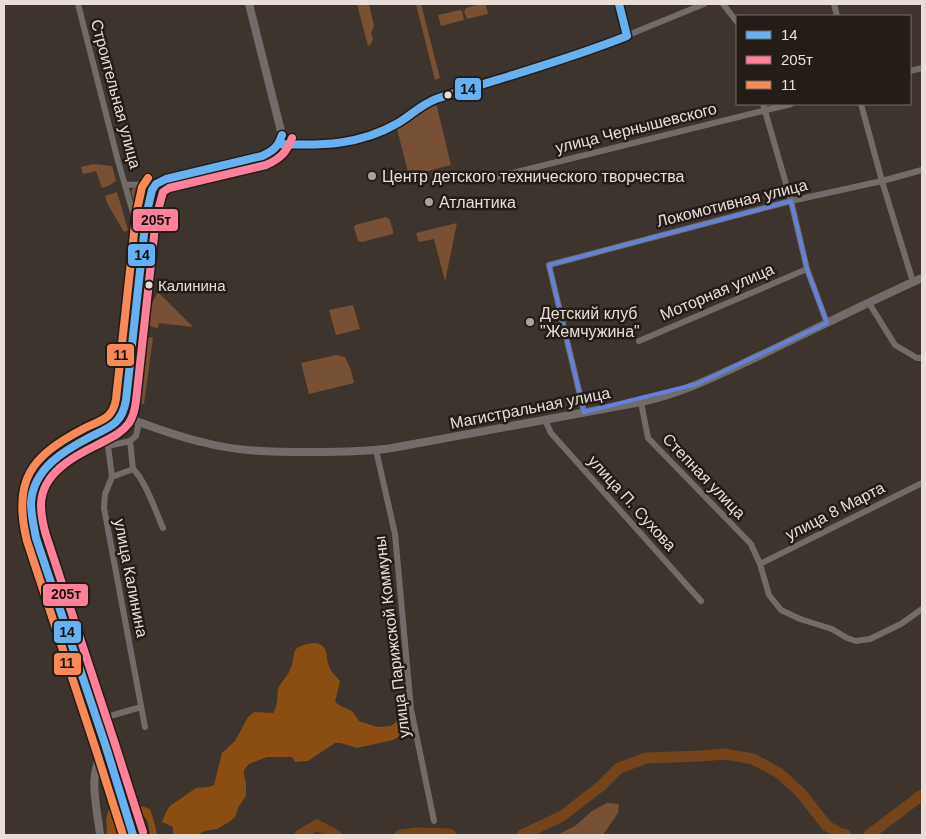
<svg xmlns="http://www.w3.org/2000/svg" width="926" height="839" viewBox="0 0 926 839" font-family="Helvetica,sans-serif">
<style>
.green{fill:#785134}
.forest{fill:#8a4d12}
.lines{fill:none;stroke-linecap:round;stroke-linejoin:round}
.river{stroke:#754319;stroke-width:11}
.minor{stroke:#716c69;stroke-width:6}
.tertiary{stroke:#716c69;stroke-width:8}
.bus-1-casing{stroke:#241c17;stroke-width:11}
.bus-2-casing{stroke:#241c17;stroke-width:11}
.bus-3-casing{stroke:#241c17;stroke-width:11}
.bus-1{stroke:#66b1f2;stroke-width:8}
.bus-2{stroke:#ff8098;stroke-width:8}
.bus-3{stroke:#f98a56;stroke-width:8}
.marked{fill:none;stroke:#6480d8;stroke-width:4;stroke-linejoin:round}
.bus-dot{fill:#e9ded7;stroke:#241c17;stroke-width:2}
.poi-dot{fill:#ada29c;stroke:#241c17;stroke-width:2}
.labels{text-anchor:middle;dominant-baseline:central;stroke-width:5;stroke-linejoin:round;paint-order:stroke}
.bus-label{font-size:15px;fill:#e9ded7;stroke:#241c17;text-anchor:start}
.street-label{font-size:16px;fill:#e9ded7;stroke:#241c17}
.poi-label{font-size:16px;fill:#e9ded7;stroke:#241c17;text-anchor:start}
.line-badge{stroke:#241c17;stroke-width:2}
.pale-badge-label{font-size:14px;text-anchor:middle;font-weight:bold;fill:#111}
</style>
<rect width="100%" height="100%" fill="#3d342d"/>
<path class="green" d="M 357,4 L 369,4 L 374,26 L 371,33 C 374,38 373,43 368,46 Z
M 416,4 L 421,4 L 440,78 L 435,80 Z
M 481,4 L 486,5 L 488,14 L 467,19 L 464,11 L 466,8 Z
M 460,10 L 462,11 L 464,20 L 441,26 L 438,15 Z
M 436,103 L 451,165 L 409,176 L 397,129 Z
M 93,164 L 112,166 L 116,181 L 110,185 L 102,188 L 96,171 L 83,174 L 81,167 Z
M 133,188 L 140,189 L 144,191 L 139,220 L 131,192 Z
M 117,192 L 128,230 L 124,232 L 107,203 L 105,196 Z
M 386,217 L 390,220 L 393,231 L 393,234 L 362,242 L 358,241 L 354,227 L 355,225 Z
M 457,223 L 446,277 L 445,281 L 434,239 L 419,242 L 416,233 Z
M 158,292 L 193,327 L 159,323 L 158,328 L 152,327 L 149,324 L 151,305 Z
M 353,305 L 360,329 L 336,335 L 329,310 Z
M 151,337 L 153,337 L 144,404 L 142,404 L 139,399 L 148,338 Z
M 336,355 L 345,357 L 351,370 L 354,383 L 309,394 L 301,363 Z
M 607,803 L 619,804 L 618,813 L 603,835 L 557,835 L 575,826 L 592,811 Z"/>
<path class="forest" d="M 314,643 C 331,645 324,657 330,668 C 332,673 337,677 340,681 L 335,702 L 341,706 L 352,711 L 359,721 L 377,727 L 391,726 L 396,722 L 403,705 L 408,706 L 409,724 L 403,734 L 393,740 L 357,748 L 341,743 L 335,743 L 308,761 L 295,762 L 292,757 L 267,757 L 249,764 L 244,770 L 244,776 L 246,783 L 246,796 L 239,806 L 235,817 L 229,822 L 217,829 L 205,831 L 197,835 L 173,835 L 173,827 L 162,822 L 166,812 L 170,806 L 196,788 L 208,787 L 214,785 L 222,753 L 235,741 L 248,717 L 254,712 L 273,713 C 278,705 277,698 278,689 C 280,683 286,678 289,672 C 299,652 286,647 314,643 Z
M 114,802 C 123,808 119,810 121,818 C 122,824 126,828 127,835 L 107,835 C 106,823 105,811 114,802 Z
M 141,806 L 150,809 L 154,821 L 157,835 L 150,835 L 148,822 L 141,812 Z"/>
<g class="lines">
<path class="river" d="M 300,835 L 317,825 L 336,835
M 400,835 L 418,833 L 449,834 L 451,835
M 522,835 L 562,816 L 601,786 L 619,768 L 646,758 L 701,756 L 725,754 L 753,759 L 779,773 L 800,792 L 827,826 L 841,834 L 846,835
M 869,835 L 922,795"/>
<path class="minor" d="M 78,4 L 118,161 L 138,230 L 142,242
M 619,4 L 627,36
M 723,4 L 737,22
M 834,4 L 837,16
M 910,71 L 922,68
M 763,104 L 791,201 L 807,269 L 827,323
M 861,104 L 882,181 L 913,282
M 280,144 L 305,145 L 341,143 L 365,138 L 382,131 L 398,123 L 433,100 L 589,51 L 704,4
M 488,179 L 791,104
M 125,185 L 156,184
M 869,303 L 895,345 L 917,358 L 922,358
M 639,341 L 807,269
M 641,402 L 648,438 L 751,544 L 760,564 L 769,595 L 781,610 L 800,619 L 832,629 L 847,638 L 856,641 L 870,639 L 901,624 L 922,609
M 584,412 L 549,265 L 791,201 L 882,181 L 922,170
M 545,420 L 551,433 L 701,601
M 139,422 L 136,436 L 130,441 L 133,469 C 145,480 156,512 163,528
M 103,430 L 108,446 L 112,477
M 108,446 L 130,441
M 376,450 L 395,534 L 411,709 L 434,821
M 133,469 L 112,477 L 105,494 L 104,508 L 145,727
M 760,564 L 922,483
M 110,716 L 141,707"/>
<path class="tertiary" d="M 122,416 C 148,425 175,436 202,442 C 238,452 274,452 312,452 C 339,452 365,452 392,448 L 641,402 C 684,393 722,373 761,355 C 815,329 868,302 922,278
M 100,835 C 97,806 86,772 106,747
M 133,835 L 106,747 L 36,538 C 21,484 41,462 88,438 C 99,432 113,428 120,418 C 124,413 125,406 126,400 L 146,216 L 152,190 L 156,184 L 166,179 L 262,156 C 274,151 278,149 282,135 L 249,4"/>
<defs>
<path id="bus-1" d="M 280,144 C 322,146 360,145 398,123 C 410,116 422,104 436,99 C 500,78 565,61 627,36 L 619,4
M 133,835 L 106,747 L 36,538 C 34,527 31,515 31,503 C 33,469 63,451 90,437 C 110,427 122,424 126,400 L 146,216 L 152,190 L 156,184 L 166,179 L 262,156 C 273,151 278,147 282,135"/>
<path id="bus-2" d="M 143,832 L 115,744 L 46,535 C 43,525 41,515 41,504 C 42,474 72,457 97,445 C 108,439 121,434 129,423 C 133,417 135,409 136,401 L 156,218 L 163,192 L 169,188 L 266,165 C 280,159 287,152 292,138"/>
<path id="bus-3" d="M 123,835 L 96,750 L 27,541 C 12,480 31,456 85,428 C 101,420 113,419 116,399 L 136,215 L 142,187 L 148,178"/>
</defs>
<use href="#bus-1" class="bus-1-casing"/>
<use href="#bus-2" class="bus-2-casing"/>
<use href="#bus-3" class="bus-3-casing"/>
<use href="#bus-1" class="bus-1"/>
<use href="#bus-2" class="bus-2"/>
<use href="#bus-3" class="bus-3"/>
</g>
<path class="marked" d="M 791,201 L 807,269 L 827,323 L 697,384 L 584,412 L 549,265 Z"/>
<g class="bus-dot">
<circle cx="448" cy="95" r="4.5"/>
<circle cx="149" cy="285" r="4.5"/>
</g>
<g class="poi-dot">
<circle cx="372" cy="176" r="5"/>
<circle cx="429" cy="202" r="5"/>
<circle cx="530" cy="322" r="5"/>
</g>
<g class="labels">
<g class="bus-label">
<text x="158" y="285">Калинина</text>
</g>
<g class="street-label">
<text transform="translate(116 94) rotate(75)">Строительная улица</text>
<text transform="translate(636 128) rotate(-14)">улица Чернышевского</text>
<text transform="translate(732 203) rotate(-14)">Локомотивная улица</text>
<text transform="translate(717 292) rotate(-23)">Моторная улица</text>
<text transform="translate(530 408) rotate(-11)">Магистральная улица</text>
<text transform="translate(704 476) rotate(46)">Степная улица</text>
<text transform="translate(632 503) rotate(48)">улица П. Сухова</text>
<text transform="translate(835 511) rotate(-27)">улица 8 Марта</text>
<text transform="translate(131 578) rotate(79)">улица Калинина</text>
<text transform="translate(392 637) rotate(-97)">улица Парижской Коммуны</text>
</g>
<g class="poi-label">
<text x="382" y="176">Центр детского технического творчества</text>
<text x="439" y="202">Атлантика</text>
<text x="540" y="313">Детский клуб<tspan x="540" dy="18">"Жемчужина"</tspan></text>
</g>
</g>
<g class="line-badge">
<rect x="454" y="77" width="28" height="24" rx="5" fill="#66b1f2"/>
<rect x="132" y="208" width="47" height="24" rx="5" fill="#ff8098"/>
<rect x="127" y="243" width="29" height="24" rx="5" fill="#66b1f2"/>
<rect x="106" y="343" width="29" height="24" rx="5" fill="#f98a56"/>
<rect x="42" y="583" width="47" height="24" rx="5" fill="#ff8098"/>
<rect x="53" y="620" width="29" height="24" rx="5" fill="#66b1f2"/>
<rect x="53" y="652" width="29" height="24" rx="5" fill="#f98a56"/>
</g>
<g class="pale-badge-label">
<text x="468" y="94">14</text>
<text x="156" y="225">205т</text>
<text x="142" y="260">14</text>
<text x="121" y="360">11</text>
<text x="66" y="599">205т</text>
<text x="67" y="637">14</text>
<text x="67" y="668">11</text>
</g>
<rect width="926" height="839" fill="none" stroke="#e9ded7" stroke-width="10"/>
<rect x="736" y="15" width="175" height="90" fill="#241c17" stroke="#736a64"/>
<rect x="746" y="31" width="25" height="8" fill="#66b1f2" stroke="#736a64"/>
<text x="781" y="40" font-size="15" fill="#e9ded7">14</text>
<rect x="746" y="56" width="25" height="8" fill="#ff8098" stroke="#736a64"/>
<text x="781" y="65" font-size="15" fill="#e9ded7">205т</text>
<rect x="746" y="81" width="25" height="8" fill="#f98a56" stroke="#736a64"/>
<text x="781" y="90" font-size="15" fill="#e9ded7">11</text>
</svg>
